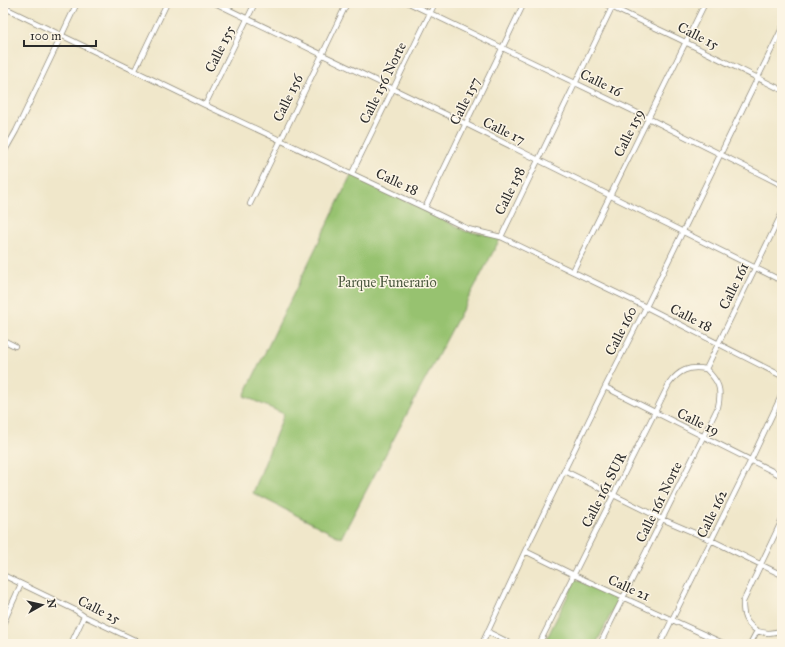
<svg xmlns="http://www.w3.org/2000/svg" width="785" height="647" viewBox="0 0 785 647" font-family="'IM FELL Great Primer',serif">
<style>
.green{fill:#97c26f;stroke:#61764d}
.lines{fill:none;stroke-linecap:round;stroke-linejoin:round}
.minor-casing{stroke:#8e897a;stroke-width:6}
.minor{stroke:#fff;stroke-width:4.5}
.labels{text-anchor:middle;dominant-baseline:central;stroke-width:3;stroke-linejoin:round;paint-order:stroke}
.street-label{font-size:14px;fill:#2b2b2b;stroke:#fcf5e5}
.park-label{font-size:14px;fill:#4b583f;stroke:#fcf5e5}
</style>
<rect width="100%" height="100%" fill="#fcf5e5"/>
<filter id="ink" filterUnits="userSpaceOnUse"><feTurbulence type="fractalNoise" baseFrequency=".025" numOctaves="2"/><feDisplacementMap in="SourceGraphic" scale="8" xChannelSelector="R" yChannelSelector="G"/><feConvolveMatrix kernelMatrix="1 2 1 2 8 2 1 2 1" color-interpolation-filters="sRGB"/></filter>
<filter id="wash" filterUnits="userSpaceOnUse"><feTurbulence type="fractalNoise" baseFrequency=".012" numOctaves="4" result="noise"/><feDisplacementMap in="SourceGraphic" scale="16" xChannelSelector="R" yChannelSelector="G"/><feGaussianBlur stdDeviation="0.9" result="paint"/><feColorMatrix in="noise" values="0 0 0 0 0 0 0 0 0 0 0 0 0 0 0 0 0 1.4 0 .05"/><feComposite in="paint" operator="in"/></filter>
<g filter="url(#wash)">
<rect width="100%" height="100%" fill="#f0e7ca"/>
<path class="green" d="M 352,173 L 465,231 L 501,237 L 341,538 L 253,493 L 284,414 L 244,396 Z
M 576,579 L 618,600 L 596,644 L 544,644 Z"/>
</g>
<g filter="url(#ink)">
<g class="lines">
<defs>
<path id="minor" d="M 215,3 L 466,124 L 782,281
M 409,3 L 648,118 L 782,185
M 603,3 L 677,38 L 782,90
M 3,7 L 205,105 L 425,208 L 468,229 L 501,237 L 646,307 L 782,376
M 135,70 L 167,3
M 205,105 L 255,3
M 3,154 L 16,131 L 77,3
M 352,173 L 435,3
M 250,204 L 347,3
M 425,208 L 524,3
M 501,237 L 614,3
M 573,271 L 705,3
M 3,340 L 15,346
M 706,369 L 782,213
M 605,387 L 782,476
M 565,471 L 662,519 L 711,540 L 782,575
M 525,551 L 574,575 L 725,644
M 3,575 L 75,610 L 84,616 L 143,644
M 3,624 L 21,584
M 757,631 C 766,634 773,634 782,630
M 488,632 L 512,644
M 71,644 L 84,616
M 482,644 L 525,551 L 605,387 L 646,307 L 782,28
M 539,644 L 669,384 C 679,370 689,366 706,369
M 600,644 L 718,407 C 722,389 719,382 706,369
M 660,644 L 751,460 L 782,394
M 750,644 L 757,631 C 745,622 743,617 743,602 L 782,520"/>
</defs>
<use href="#minor" class="minor-casing"/>
<use href="#minor" class="minor"/>
</g>
</g>
<g class="labels">
<g class="street-label">
<text transform="translate(698 36) rotate(27)">Calle 15</text>
<text transform="translate(220 49) rotate(-64)">Calle 155</text>
<text transform="translate(383 83) rotate(-64)">Calle 156 Norte</text>
<text transform="translate(601 83) rotate(26)">Calle 16</text>
<text transform="translate(288 98) rotate(-64)">Calle 156</text>
<text transform="translate(465 101) rotate(-64)">Calle 157</text>
<text transform="translate(504 131) rotate(26)">Calle 17</text>
<text transform="translate(629 133) rotate(-64)">Calle 159</text>
<text transform="translate(397 182) rotate(25)">Calle 18</text>
<text transform="translate(510 191) rotate(-64)">Calle 158</text>
<text transform="translate(734 286) rotate(-64)">Calle 161</text>
<text transform="translate(691 318) rotate(27)">Calle 18</text>
<text transform="translate(621 331) rotate(-63)">Calle 160</text>
<text transform="translate(698 422) rotate(26)">Calle 19</text>
<text transform="translate(604 490) rotate(-63)">Calle 161 SUR</text>
<text transform="translate(659 502) rotate(-64)">Calle 161 Norte</text>
<text transform="translate(712 514) rotate(-64)">Calle 162</text>
<text transform="translate(629 588) rotate(24)">Calle 21</text>
<text transform="translate(99 610) rotate(27)">Calle 25</text>
</g>
<g class="park-label">
<text x="387" y="282">Parque Funerario</text>
</g>
</g>
<rect width="785" height="647" fill="none" stroke="#fcf5e5" stroke-width="16"/>
<g transform="translate(42 605) rotate(82)" stroke="#fcf5e5" stroke-width="3" paint-order="stroke">
<path d="M0-3L7 15L0 10L-7 15Z" fill="#2b2b2b"/>
<text y="-6" font-size="11" font-weight="bold" text-anchor="middle" fill="#2b2b2b">N</text>
</g>
<path d="M24 40v6h72v-6" fill="none" stroke="#2b2b2b" stroke-width="2"/>
<text x="30" y="40" font-size="12" fill="#2b2b2b" stroke="#fcf5e5" stroke-width="3" paint-order="stroke">100 m</text>
</svg>
